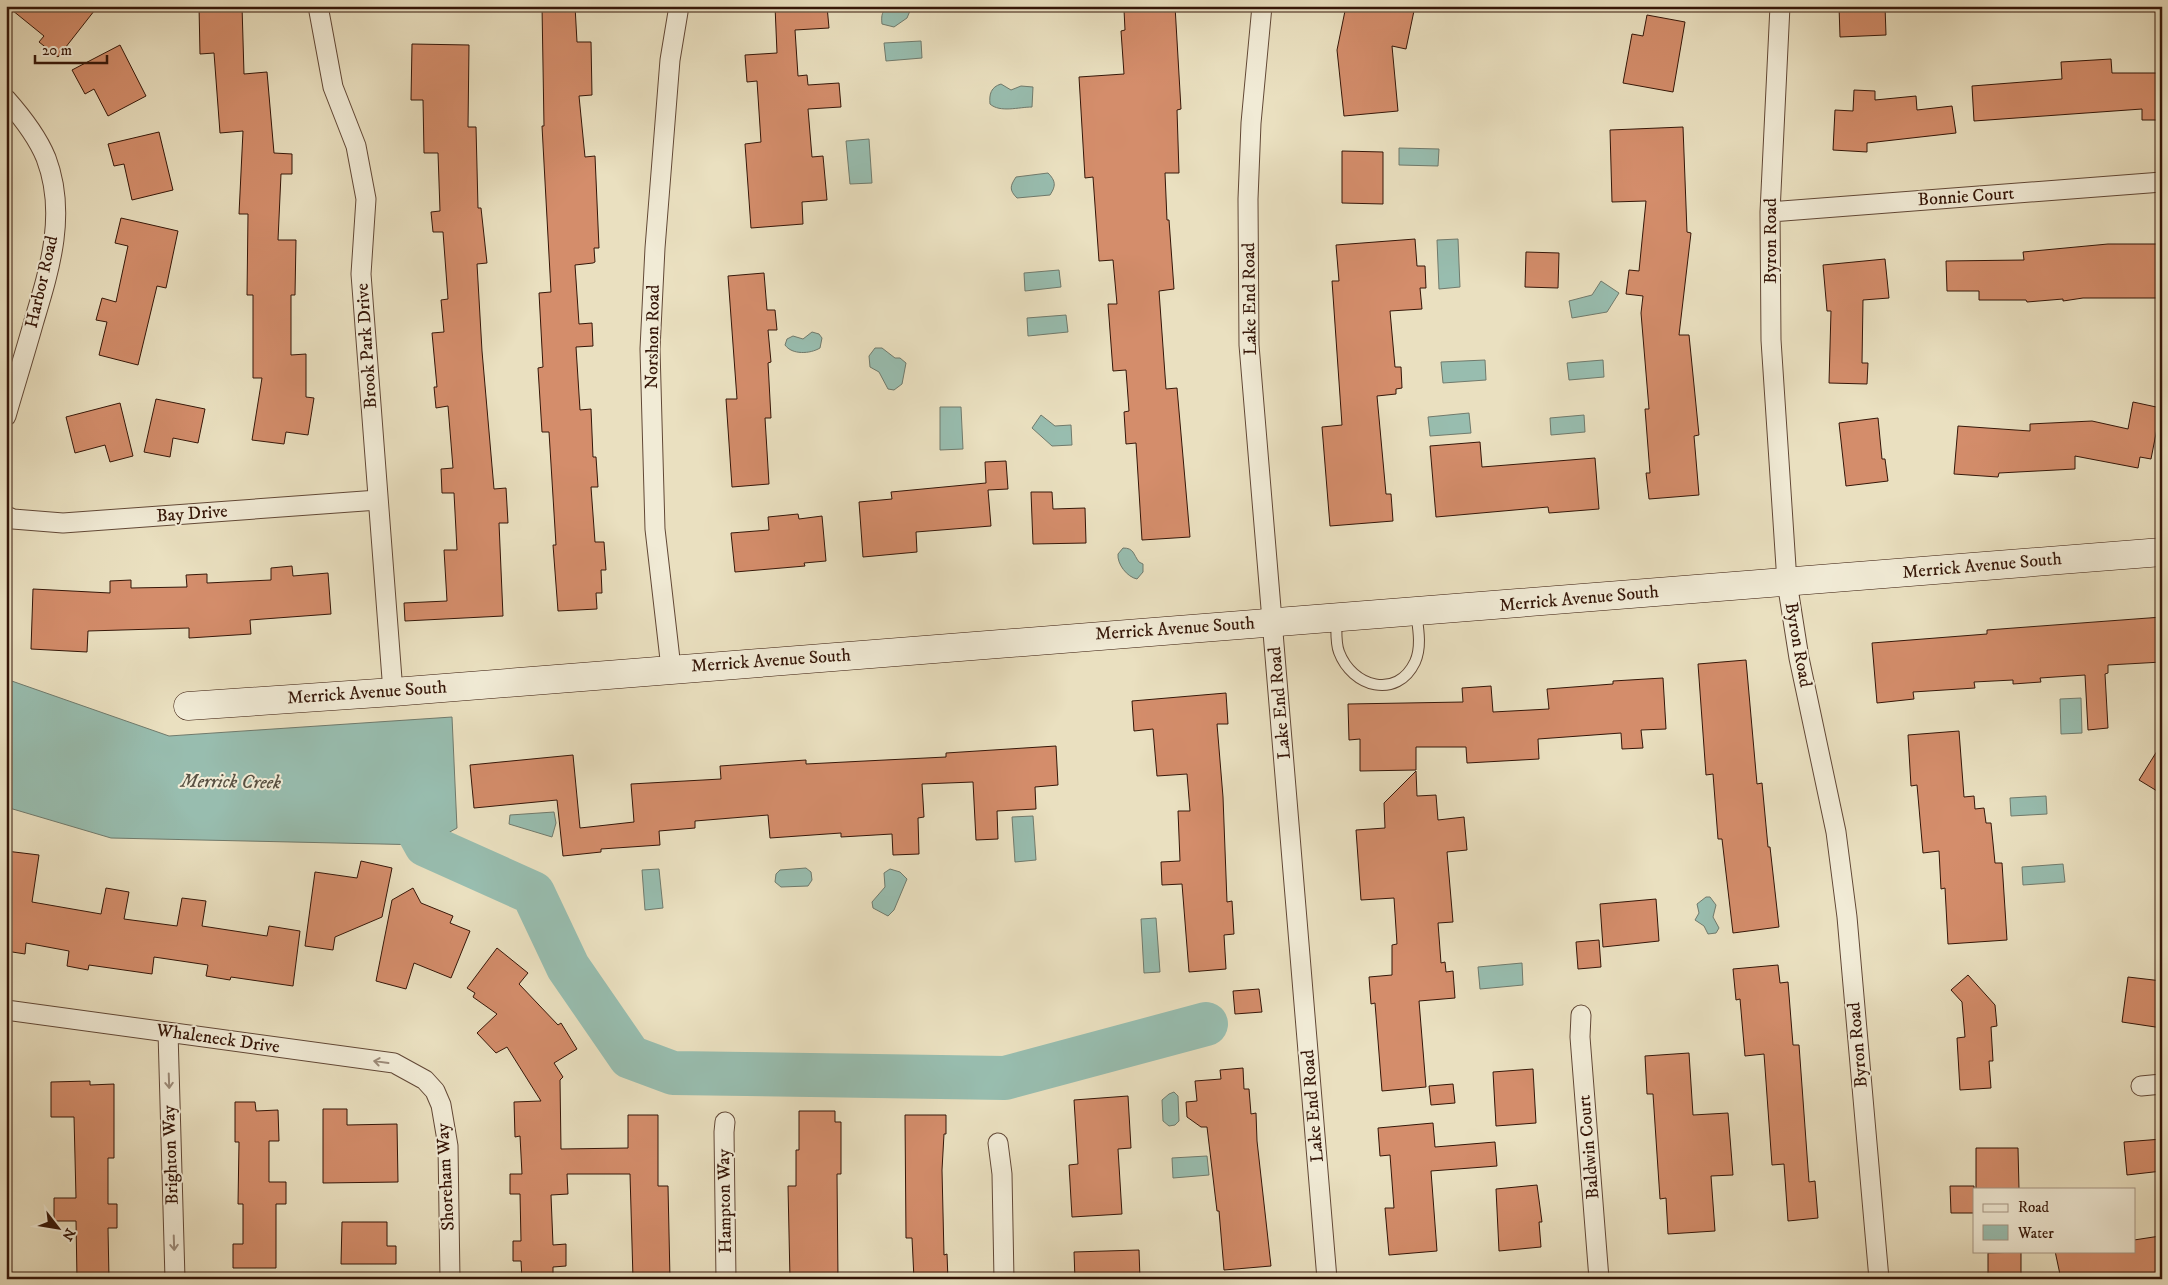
<svg xmlns="http://www.w3.org/2000/svg" width="2168" height="1285" viewBox="0 0 2168 1285" font-family="'IM FELL DW Pica',serif">
<style>
.water{fill:#98bdaf;stroke:#707a6c}
.lines{fill:none;stroke-linecap:round;stroke-linejoin:round}
.river{stroke:#98bdaf;stroke-width:44}
.building{fill:#d48d6b;stroke:#351608}
.lane-casing{stroke:#624836;stroke-width:12}
.street-casing{stroke:#624836;stroke-width:21}
.secondary-casing{stroke:#351608;stroke-width:29}
.lane{stroke:#f1ebd6;stroke-width:10}
.street{stroke:#f1ebd6;stroke-width:19}
.secondary{stroke:#f1ebd6;stroke-width:28}
.oneway{stroke:#9c8b79}
.labels{text-anchor:middle;dominant-baseline:central;stroke-width:4;stroke-linejoin:round;paint-order:stroke}
.street-label{font-size:18px;fill:#351608;stroke:#f1ebd6}
.water-label{font-size:19px;font-style:italic;fill:#585042;stroke:#f1ebd6}
</style>
<rect width="100%" height="100%" fill="#eae0c0"/>
<filter id="stains"><feTurbulence type="fractalNoise" baseFrequency=".004" numOctaves="4"/><feColorMatrix values="0 0 0 0 .2 0 0 0 0 .09 0 0 0 0 .02 0 0 0 .5 -.17"/></filter>
<radialGradient id="worn" r=".72"><stop offset=".6" stop-color="#630" stop-opacity="0"/><stop offset="1" stop-color="#630" stop-opacity=".3"/></radialGradient>
<path class="water" d="M 889,6 L 912,6 L 907,18 L 894,27 L 882,24 C 881,15 882,11 889,6 Z
M 921,41 L 922,58 L 886,61 L 884,43 Z
M 1001,84 L 1011,90 L 1021,86 L 1033,87 L 1032,107 C 1019,107 1000,113 990,104 C 989,94 991,87 1001,84 Z
M 869,139 L 872,183 L 850,184 L 846,141 Z
M 1399,148 L 1439,149 L 1438,166 L 1399,165 Z
M 1048,173 C 1056,181 1056,186 1050,195 L 1017,198 C 1009,190 1010,186 1016,177 Z
M 1458,239 L 1460,287 L 1439,289 L 1437,240 Z
M 1059,270 L 1061,287 L 1025,291 L 1024,273 Z
M 1601,281 L 1619,293 L 1607,312 L 1572,318 L 1569,301 L 1592,295 Z
M 1066,315 L 1068,332 L 1028,336 L 1027,318 Z
M 812,332 L 819,334 L 822,338 L 820,348 C 810,354 792,355 785,345 L 787,339 L 793,336 L 803,339 Z
M 875,348 L 882,348 L 895,358 L 900,358 L 906,363 L 902,384 L 894,390 L 888,389 L 879,372 L 870,367 L 869,356 Z
M 1485,360 L 1486,380 L 1443,383 L 1441,362 Z
M 1603,360 L 1604,377 L 1569,380 L 1567,363 Z
M 940,407 L 961,407 L 963,449 L 940,450 Z
M 1469,413 L 1471,433 L 1430,436 L 1428,417 Z
M 1041,415 L 1055,426 L 1071,425 L 1072,445 L 1052,446 L 1032,428 Z
M 1584,415 L 1585,432 L 1551,435 L 1550,418 Z
M 1123,548 C 1134,548 1133,554 1139,562 L 1143,564 L 1143,572 L 1137,579 C 1127,577 1117,564 1118,554 Z
M 6,679 L 169,736 L 452,717 L 457,828 L 426,845 L 111,838 L 6,807 Z
M 2081,698 L 2082,733 L 2061,734 L 2060,699 Z
M 2046,796 L 2047,814 L 2011,816 L 2010,798 Z
M 554,812 L 556,823 L 552,837 L 509,824 L 510,815 Z
M 1033,816 L 1036,860 L 1015,862 L 1012,817 Z
M 2063,864 L 2065,882 L 2023,885 L 2022,867 Z
M 806,868 L 811,872 L 812,880 L 808,886 L 781,887 L 775,882 L 776,874 L 780,870 Z
M 659,869 L 663,908 L 645,910 L 642,870 Z
M 890,869 L 900,872 L 907,879 L 894,910 L 888,916 L 873,908 L 872,902 L 885,887 L 884,873 Z
M 1706,897 L 1710,897 L 1716,905 L 1713,917 L 1719,928 L 1716,933 L 1708,934 L 1704,926 L 1695,920 L 1699,913 L 1697,904 Z
M 1156,918 L 1160,972 L 1144,973 L 1141,919 Z
M 1522,963 L 1523,985 L 1480,989 L 1478,967 Z
M 1174,1092 L 1178,1096 L 1179,1121 L 1175,1125 L 1169,1126 L 1163,1121 L 1162,1100 L 1169,1094 Z
M 1207,1156 L 1209,1175 L 1173,1178 L 1172,1158 Z"/>
<g class="lines">
<path class="river" d="M 397,793 L 426,845 L 533,893 L 568,967 L 630,1057 L 673,1073 L 1005,1078 L 1206,1024"/>
</g>
<path class="building" d="M 7,6 L 98,6 L 58,57 L 39,42 L 44,36 Z
M 199,6 L 242,6 L 244,74 L 267,72 L 274,153 L 292,154 L 292,174 L 281,174 L 278,240 L 296,240 L 295,295 L 291,295 L 291,355 L 306,354 L 306,397 L 314,398 L 308,435 L 286,432 L 284,444 L 252,440 L 262,378 L 253,378 L 253,295 L 247,295 L 248,214 L 239,214 L 243,131 L 220,133 L 214,53 L 200,54 Z
M 542,6 L 575,6 L 577,42 L 591,42 L 592,95 L 579,96 L 585,157 L 595,156 L 599,248 L 594,248 L 595,262 L 593,263 L 575,265 L 579,324 L 592,323 L 593,346 L 576,347 L 580,410 L 591,409 L 593,457 L 596,457 L 598,487 L 591,487 L 595,542 L 604,542 L 606,570 L 601,570 L 602,593 L 596,593 L 597,609 L 558,611 L 553,545 L 556,545 L 549,432 L 542,432 L 538,368 L 543,367 L 539,293 L 551,292 L 542,126 L 544,126 Z
M 775,6 L 827,6 L 829,28 L 795,30 L 798,76 L 807,75 L 808,85 L 839,83 L 841,107 L 808,109 L 812,157 L 823,156 L 827,200 L 802,202 L 803,224 L 751,228 L 745,144 L 761,142 L 757,81 L 747,82 L 745,55 L 777,53 Z
M 1175,6 L 1181,109 L 1177,110 L 1179,173 L 1165,173 L 1167,220 L 1169,220 L 1174,289 L 1159,291 L 1166,389 L 1177,388 L 1190,537 L 1142,540 L 1136,443 L 1126,444 L 1124,412 L 1129,411 L 1126,370 L 1113,371 L 1108,304 L 1117,304 L 1113,260 L 1099,261 L 1093,177 L 1085,178 L 1079,77 L 1124,74 L 1121,31 L 1125,30 L 1124,10 Z
M 1346,6 L 1415,6 L 1406,49 L 1392,46 L 1398,111 L 1344,116 L 1337,50 Z
M 1839,6 L 1885,6 L 1886,35 L 1840,37 Z
M 1647,15 L 1685,22 L 1673,92 L 1623,83 L 1632,34 L 1643,36 Z
M 412,44 L 469,45 L 468,127 L 476,127 L 478,208 L 481,208 L 487,263 L 477,264 L 482,351 L 494,489 L 506,488 L 508,523 L 499,523 L 503,616 L 405,621 L 404,603 L 447,601 L 444,550 L 457,550 L 454,493 L 442,493 L 441,469 L 453,468 L 448,406 L 436,408 L 434,387 L 437,387 L 432,333 L 444,332 L 441,300 L 448,299 L 443,232 L 433,232 L 431,212 L 440,211 L 438,153 L 424,153 L 423,100 L 411,100 Z
M 120,45 L 146,96 L 108,116 L 94,89 L 85,94 L 72,70 Z
M 2111,59 L 2112,73 L 2162,73 L 2162,120 L 2142,120 L 2142,109 L 1974,121 L 1972,86 L 2062,79 L 2061,62 Z
M 1854,90 L 1875,91 L 1875,100 L 1916,96 L 1917,110 L 1952,106 L 1956,133 L 1867,143 L 1867,152 L 1833,150 L 1835,110 L 1853,111 Z
M 1683,127 L 1687,232 L 1691,233 L 1679,335 L 1689,335 L 1699,435 L 1694,436 L 1699,495 L 1649,499 L 1646,473 L 1650,473 L 1645,409 L 1649,409 L 1641,313 L 1643,296 L 1626,294 L 1629,270 L 1639,271 L 1646,201 L 1612,202 L 1610,130 Z
M 159,132 L 173,190 L 132,200 L 124,164 L 114,166 L 108,144 Z
M 1342,151 L 1383,152 L 1383,204 L 1342,203 Z
M 121,218 L 178,231 L 166,288 L 157,286 L 138,365 L 99,355 L 107,322 L 96,320 L 102,298 L 116,302 L 128,246 L 115,243 Z
M 1415,239 L 1417,266 L 1425,266 L 1426,288 L 1420,288 L 1422,309 L 1390,311 L 1395,367 L 1401,367 L 1402,388 L 1396,389 L 1396,394 L 1377,396 L 1386,494 L 1391,494 L 1393,521 L 1330,526 L 1322,427 L 1342,425 L 1332,281 L 1339,281 L 1336,245 Z
M 2108,244 L 2162,244 L 2162,298 L 2083,298 L 2063,301 L 2063,299 L 2027,302 L 2026,300 L 1979,300 L 1979,291 L 1947,291 L 1946,261 L 2024,260 L 2023,252 Z
M 1526,252 L 1559,253 L 1558,288 L 1525,287 Z
M 1885,259 L 1889,298 L 1863,300 L 1862,363 L 1868,363 L 1867,384 L 1829,383 L 1831,311 L 1827,311 L 1823,265 Z
M 764,273 L 767,310 L 775,310 L 777,330 L 768,330 L 771,362 L 768,363 L 771,418 L 765,418 L 769,484 L 732,487 L 726,399 L 737,399 L 728,276 Z
M 156,399 L 205,409 L 198,443 L 173,438 L 170,457 L 144,452 Z
M 2133,402 L 2161,408 L 2151,459 L 2140,457 L 2138,468 L 2075,456 L 2075,469 L 1999,473 L 1998,477 L 1954,474 L 1958,426 L 2030,431 L 2030,424 L 2092,421 L 2128,429 Z
M 120,403 L 133,456 L 110,462 L 105,445 L 75,453 L 66,417 Z
M 1878,418 L 1882,459 L 1885,459 L 1888,481 L 1846,486 L 1839,423 Z
M 1480,442 L 1482,467 L 1595,458 L 1599,509 L 1549,513 L 1548,507 L 1436,517 L 1430,446 Z
M 1006,461 L 1008,489 L 988,490 L 991,526 L 916,532 L 917,552 L 863,557 L 859,502 L 892,499 L 891,492 L 986,483 L 985,462 Z
M 1031,492 L 1052,492 L 1053,509 L 1085,508 L 1086,543 L 1033,544 Z
M 798,514 L 799,519 L 822,516 L 826,561 L 804,563 L 805,566 L 735,572 L 731,533 L 769,530 L 768,517 Z
M 292,566 L 293,576 L 328,573 L 331,614 L 250,620 L 251,634 L 189,638 L 189,628 L 88,631 L 87,652 L 31,649 L 33,589 L 110,593 L 110,581 L 131,580 L 131,588 L 187,587 L 186,575 L 207,574 L 207,583 L 271,580 L 271,568 Z
M 2162,617 L 2162,662 L 2108,665 L 2108,673 L 2105,674 L 2108,728 L 2088,730 L 2085,675 L 2040,678 L 2041,682 L 2013,684 L 2013,680 L 1974,682 L 1975,688 L 1913,692 L 1914,699 L 1877,703 L 1872,643 L 1987,634 L 1987,630 Z
M 1746,660 L 1757,784 L 1762,783 L 1768,847 L 1770,847 L 1779,927 L 1733,933 L 1722,839 L 1718,839 L 1713,774 L 1706,775 L 1698,664 Z
M 1663,678 L 1666,729 L 1641,730 L 1643,748 L 1622,749 L 1621,733 L 1538,739 L 1539,759 L 1467,763 L 1466,747 L 1416,747 L 1416,770 L 1360,771 L 1360,739 L 1349,740 L 1348,704 L 1463,702 L 1462,688 L 1491,686 L 1493,712 L 1549,709 L 1547,689 L 1613,684 L 1613,681 Z
M 1226,693 L 1228,724 L 1217,724 L 1223,797 L 1227,902 L 1232,901 L 1234,934 L 1224,935 L 1226,969 L 1189,972 L 1182,884 L 1162,885 L 1161,862 L 1180,861 L 1178,811 L 1190,811 L 1187,774 L 1157,776 L 1153,729 L 1134,731 L 1132,701 Z
M 1959,731 L 1964,797 L 1974,796 L 1975,809 L 1984,808 L 1986,823 L 1991,823 L 1995,863 L 2002,863 L 2007,940 L 1948,944 L 1945,888 L 1941,889 L 1939,851 L 1923,853 L 1917,785 L 1911,786 L 1908,735 Z
M 2162,743 L 2162,794 L 2139,780 Z
M 1056,746 L 1058,785 L 1035,787 L 1036,809 L 997,811 L 998,839 L 976,840 L 973,782 L 922,784 L 924,817 L 918,818 L 919,854 L 893,855 L 892,834 L 841,837 L 841,833 L 770,838 L 768,815 L 695,821 L 695,828 L 659,831 L 660,845 L 601,849 L 601,852 L 563,856 L 557,800 L 474,808 L 470,765 L 573,755 L 580,828 L 634,822 L 631,784 L 721,779 L 720,766 L 806,760 L 806,764 L 885,760 L 946,757 L 946,753 Z
M 1416,771 L 1417,796 L 1436,795 L 1438,820 L 1464,817 L 1467,850 L 1447,852 L 1453,922 L 1438,923 L 1441,963 L 1445,962 L 1446,972 L 1453,971 L 1455,998 L 1419,1001 L 1426,1087 L 1382,1091 L 1375,1003 L 1371,1004 L 1369,977 L 1392,975 L 1392,945 L 1397,944 L 1394,898 L 1361,900 L 1356,830 L 1385,828 L 1384,803 Z
M 6,851 L 39,855 L 32,902 L 101,914 L 106,888 L 129,892 L 124,919 L 177,926 L 182,898 L 206,901 L 202,926 L 267,936 L 269,926 L 300,931 L 293,986 L 231,977 L 230,980 L 206,976 L 208,965 L 154,957 L 152,974 L 89,965 L 88,970 L 67,966 L 69,951 L 26,943 L 25,954 L 6,951 Z
M 361,861 L 392,868 L 382,917 L 335,937 L 333,950 L 305,946 L 315,872 L 357,878 Z
M 413,888 L 421,903 L 453,916 L 450,923 L 470,931 L 451,978 L 414,963 L 406,989 L 376,981 L 392,900 Z
M 1656,899 L 1659,941 L 1603,947 L 1600,904 Z
M 1599,940 L 1601,967 L 1578,969 L 1576,942 Z
M 497,948 L 528,973 L 519,984 L 558,1025 L 561,1023 L 577,1049 L 554,1063 L 563,1077 L 560,1080 L 561,1149 L 628,1148 L 628,1115 L 658,1115 L 658,1186 L 668,1186 L 670,1279 L 633,1279 L 630,1174 L 567,1174 L 568,1194 L 551,1195 L 553,1245 L 566,1244 L 566,1266 L 553,1267 L 553,1279 L 522,1279 L 521,1261 L 513,1261 L 513,1241 L 521,1241 L 520,1194 L 510,1194 L 510,1174 L 522,1174 L 520,1136 L 515,1137 L 514,1102 L 541,1101 L 507,1047 L 496,1053 L 477,1033 L 497,1014 L 473,997 L 475,993 L 467,988 Z
M 1778,965 L 1780,983 L 1788,982 L 1793,1045 L 1799,1045 L 1809,1182 L 1815,1181 L 1818,1218 L 1788,1221 L 1784,1164 L 1772,1165 L 1764,1054 L 1745,1056 L 1740,999 L 1736,1000 L 1733,969 Z
M 1968,975 L 1995,1005 L 1997,1026 L 1991,1027 L 1993,1061 L 1989,1061 L 1991,1088 L 1960,1090 L 1957,1038 L 1965,1037 L 1962,1002 L 1951,990 Z
M 2128,977 L 2162,981 L 2162,1028 L 2122,1022 Z
M 1259,989 L 1262,1012 L 1235,1014 L 1233,991 Z
M 1689,1053 L 1693,1115 L 1728,1113 L 1733,1175 L 1711,1176 L 1715,1231 L 1668,1234 L 1666,1198 L 1660,1199 L 1653,1094 L 1647,1094 L 1645,1056 Z
M 1243,1068 L 1244,1089 L 1249,1089 L 1251,1114 L 1256,1113 L 1257,1141 L 1271,1266 L 1224,1270 L 1219,1211 L 1217,1211 L 1207,1127 L 1201,1127 L 1187,1117 L 1186,1102 L 1197,1101 L 1195,1081 L 1221,1079 L 1220,1070 Z
M 1533,1069 L 1536,1123 L 1496,1126 L 1493,1072 Z
M 90,1081 L 90,1085 L 114,1084 L 114,1158 L 108,1158 L 108,1204 L 117,1204 L 117,1228 L 108,1228 L 109,1279 L 77,1279 L 76,1221 L 54,1221 L 54,1198 L 76,1198 L 74,1117 L 51,1117 L 51,1082 Z
M 1453,1084 L 1455,1103 L 1431,1105 L 1429,1086 Z
M 1128,1096 L 1131,1148 L 1118,1149 L 1122,1214 L 1072,1217 L 1069,1165 L 1078,1164 L 1074,1100 Z
M 235,1102 L 255,1102 L 256,1111 L 278,1110 L 279,1141 L 269,1141 L 269,1182 L 286,1182 L 286,1204 L 276,1204 L 276,1268 L 233,1268 L 233,1244 L 243,1244 L 243,1204 L 238,1204 L 239,1142 L 235,1142 Z
M 323,1109 L 347,1109 L 347,1125 L 397,1124 L 398,1182 L 323,1183 Z
M 799,1111 L 835,1111 L 835,1122 L 841,1122 L 841,1174 L 837,1174 L 838,1279 L 790,1279 L 788,1186 L 796,1186 L 796,1150 L 799,1150 Z
M 905,1115 L 946,1115 L 946,1134 L 944,1134 L 942,1170 L 944,1255 L 947,1254 L 948,1279 L 914,1279 L 912,1238 L 906,1238 Z
M 1433,1123 L 1435,1147 L 1495,1142 L 1497,1166 L 1431,1171 L 1437,1251 L 1389,1255 L 1385,1208 L 1394,1208 L 1390,1155 L 1380,1156 L 1378,1128 Z
M 2162,1139 L 2162,1171 L 2127,1175 L 2124,1142 Z
M 1976,1148 L 2018,1148 L 2019,1189 L 1976,1189 Z
M 1537,1185 L 1542,1222 L 1539,1222 L 1541,1247 L 1499,1251 L 1496,1189 Z
M 1950,1186 L 1974,1186 L 1974,1213 L 1951,1213 Z
M 342,1222 L 387,1222 L 387,1246 L 396,1246 L 396,1264 L 341,1264 Z
M 2160,1236 L 2162,1279 L 2061,1279 L 2055,1251 L 2134,1251 L 2134,1240 Z
M 1139,1250 L 1140,1279 L 1075,1279 L 1074,1252 Z
M 2021,1252 L 2021,1279 L 1988,1279 L 1988,1253 Z"/>
<g class="lines">
<defs>
<path id="lane" d="M 1336,618 C 1337,628 1335,642 1339,652 C 1352,687 1397,700 1415,662 C 1422,647 1418,627 1416,612"/>
<path id="street" d="M 318,6 L 333,87 L 356,146 L 366,199 L 361,274 L 393,692
M 1262,6 L 1251,123 L 1248,199 L 1249,345 L 1327,1279
M 1780,6 L 1770,212 L 1771,340 L 1787,582 L 1799,658 L 1836,832 L 1847,917 L 1879,1279
M 6,99 C 22,117 37,136 46,158 C 67,213 50,268 34,321 C 25,353 15,385 6,416
M 1770,212 L 2162,182
M 6,516 L 13,519 L 63,523 L 378,500
M 671,668 L 655,529 L 650,349 L 655,248 L 670,60 L 679,6
M 6,1010 L 394,1063 L 425,1080 L 435,1091 L 441,1105 L 448,1146 L 450,1279
M 1581,1015 L 1580,1037 L 1599,1279
M 168,1032 L 175,1279
M 2141,1086 L 2162,1084
M 725,1122 L 724,1132 L 726,1279
M 998,1143 L 1002,1174 L 1004,1279"/>
<path id="secondary" d="M 188,706 L 393,692 L 2162,552"/>
</defs>
<use href="#lane" class="lane-casing"/>
<use href="#street" class="street-casing"/>
<use href="#secondary" class="secondary-casing"/>
<use href="#lane" class="lane"/>
<use href="#street" class="street"/>
<use href="#secondary" class="secondary"/>
</g>
<defs><path id="oneway-shaft" d="M-6 0H5M1.5-3L5.5 0L1.5 3" fill="none" stroke-width="1.6" stroke-linecap="round" stroke-linejoin="round" transform="scale(1.25)"/></defs>
<g class="oneway">
<use href="#oneway-shaft" transform="translate(381 1062) rotate(-172)"/>
<use href="#oneway-shaft" transform="translate(169 1081) rotate(88)"/>
<use href="#oneway-shaft" transform="translate(174 1243) rotate(88)"/>
</g>
<g class="labels">
<g class="street-label">
<text transform="translate(1966 197) rotate(-4)">Bonnie Court</text>
<text transform="translate(1771 241) rotate(-90)">Byron Road</text>
<text transform="translate(42 282) rotate(-77)">Harbor Road</text>
<text transform="translate(1250 299) rotate(-91)">Lake End Road</text>
<text transform="translate(653 337) rotate(-89)">Norshon Road</text>
<text transform="translate(367 346) rotate(-94)">Brook Park Drive</text>
<text transform="translate(192 514) rotate(-4)">Bay Drive</text>
<text transform="translate(1982 566) rotate(-5)">Merrick Avenue South</text>
<text transform="translate(1579 599) rotate(-5)">Merrick Avenue South</text>
<text transform="translate(1175 629) rotate(-4)">Merrick Avenue South</text>
<text transform="translate(1798 645) rotate(80)">Byron Road</text>
<text transform="translate(771 661) rotate(-4)">Merrick Avenue South</text>
<text transform="translate(367 693) rotate(-4)">Merrick Avenue South</text>
<text transform="translate(1280 703) rotate(-95)">Lake End Road</text>
<text transform="translate(218 1039) rotate(8)">Whaleneck Drive</text>
<text transform="translate(1858 1045) rotate(-95)">Byron Road</text>
<text transform="translate(1313 1106) rotate(-95)">Lake End Road</text>
<text transform="translate(1589 1147) rotate(-95)">Baldwin Court</text>
<text transform="translate(171 1155) rotate(-92)">Brighton Way</text>
<text transform="translate(446 1177) rotate(-93)">Shoreham Way</text>
<text transform="translate(725 1201) rotate(-91)">Hampton Way</text>
</g>
<g class="water-label">
<text transform="translate(231 782) rotate(1)">Merrick Creek</text>
</g>
</g>
<rect width="2168" height="1285" fill="none" stroke="#eae0c0" stroke-width="25"/>
<rect x="8" y="8" width="2153" height="1270" fill="none" stroke="#351608" stroke-width="2.5"/>
<rect x="12" y="12" width="2143" height="1260" fill="none" stroke="#351608"/>
<rect x="1973" y="1188" width="162" height="65" fill="#f1ebd6" stroke="#a69684"/>
<rect x="1983" y="1204" width="25" height="8" fill="#f1ebd6" stroke="#a69684"/>
<text x="2018" y="1212" font-size="15" fill="#351608">Road</text>
<rect x="1983" y="1225" width="25" height="15" fill="#98bdaf" stroke="#a69684"/>
<text x="2018" y="1238" font-size="15" fill="#351608">Water</text>
<g transform="translate(58 1228) rotate(121)" stroke="#f1ebd6" stroke-width="4" paint-order="stroke">
<path d="M0-4L9 19L0 12L-9 19Z" fill="#351608"/>
<text y="-8" font-size="14" font-weight="bold" text-anchor="middle" fill="#351608">N</text>
</g>
<path d="M35 55v8h72v-8" fill="none" stroke="#351608" stroke-width="2.5"/>
<text x="42" y="55" font-size="15" fill="#351608" stroke="#f1ebd6" stroke-width="4" paint-order="stroke">20 m</text>
<rect width="100%" height="100%" filter="url(#stains)"/>
<rect width="100%" height="100%" fill="url(#worn)"/>
</svg>
